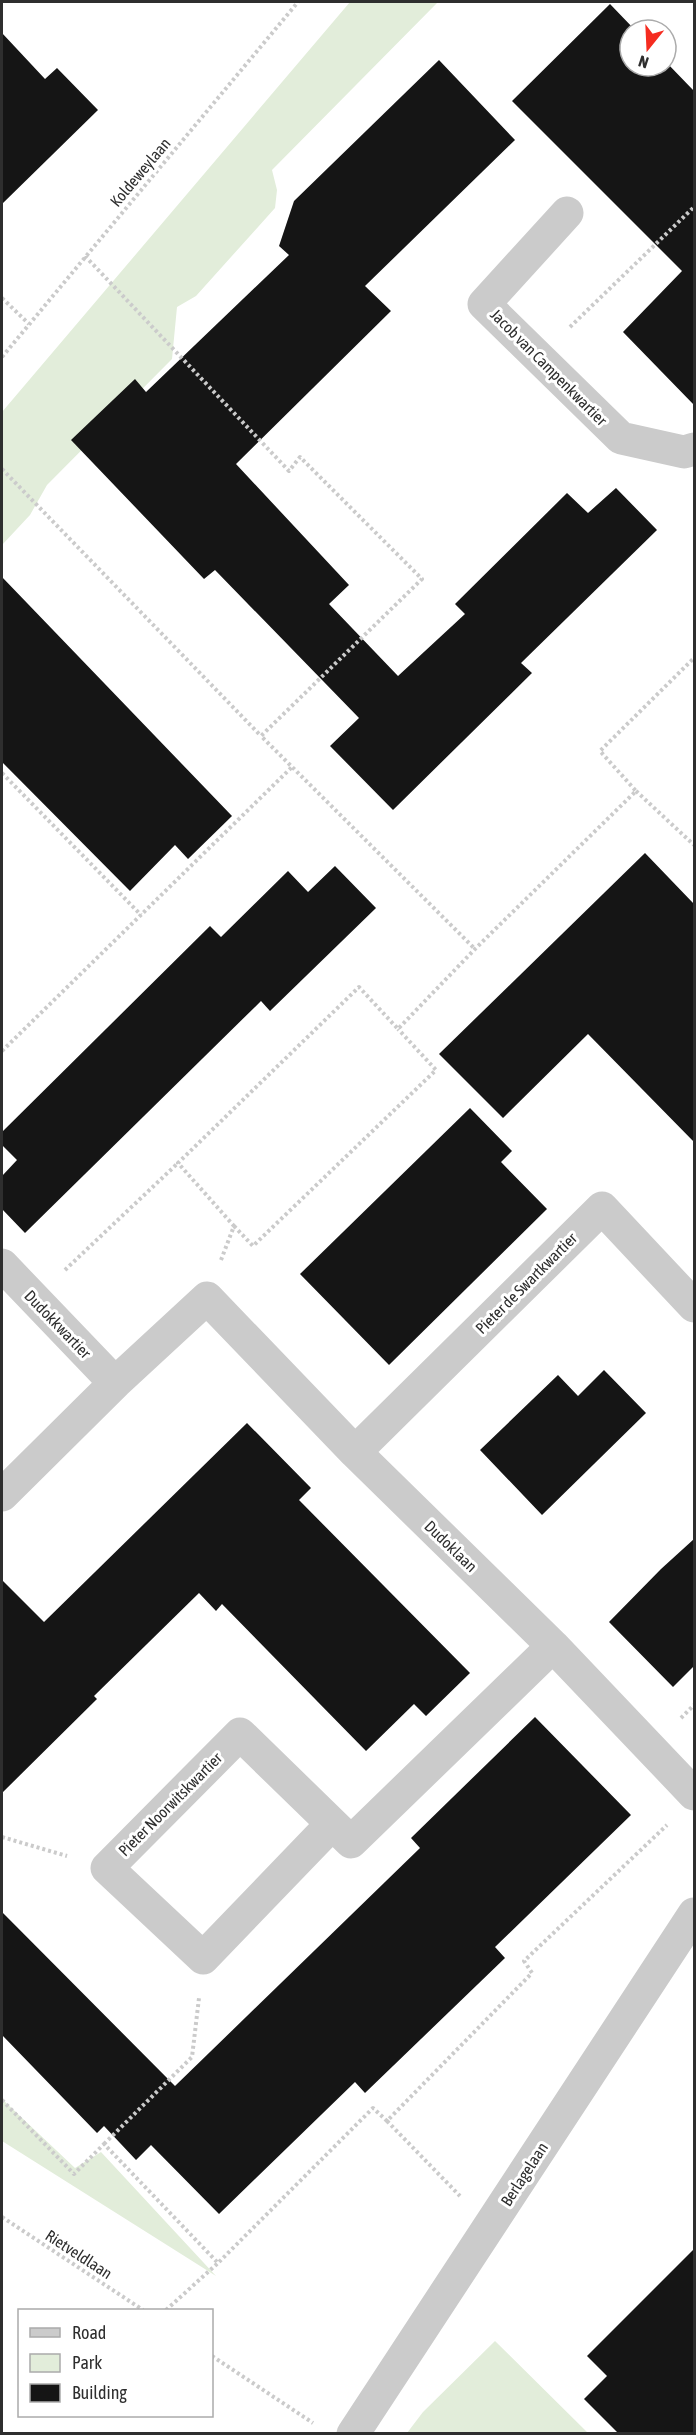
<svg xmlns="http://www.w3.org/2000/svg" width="696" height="2435" viewBox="0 0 696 2435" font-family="'Asap Condensed',sans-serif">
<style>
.green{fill:#e2edda}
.building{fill:#151515}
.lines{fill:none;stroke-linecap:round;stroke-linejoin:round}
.path{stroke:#cbcbcb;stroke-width:4;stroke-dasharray:3 3;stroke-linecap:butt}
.minor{stroke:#cbcbcb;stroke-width:33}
.tertiary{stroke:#cbcbcb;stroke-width:33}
.labels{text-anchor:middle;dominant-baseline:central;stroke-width:6;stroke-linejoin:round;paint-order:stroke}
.street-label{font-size:16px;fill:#2e2e2e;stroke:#fff}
</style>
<rect width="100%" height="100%" fill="#fff"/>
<path class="green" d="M 350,2 L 438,2 L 272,170 L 277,190 L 275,208 L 196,296 L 177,307 L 172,359 L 47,485 L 30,515 L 2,545 L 2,412 Z
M 2,2099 L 75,2168 L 101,2152 L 216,2276 L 2,2141 Z
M 495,2341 L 588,2433 L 407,2433 L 423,2412 Z"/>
<path class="building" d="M 610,4 L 635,30 L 630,30 L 630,66 L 666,66 L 666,62 L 694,91 L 694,405 L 623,332 L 682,271 L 512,101 Z
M 2,33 L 45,79 L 57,68 L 98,110 L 2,204 Z
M 439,60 L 515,140 L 365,286 L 391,311 L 236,464 L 349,585 L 329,604 L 398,676 L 465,614 L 455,604 L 567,493 L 588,513 L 616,488 L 657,530 L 521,663 L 532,673 L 393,810 L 330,746 L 359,718 L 215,570 L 204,579 L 71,440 L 135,379 L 146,392 L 289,255 L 279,246 L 294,201 Z
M 2,577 L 232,816 L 188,859 L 175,845 L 130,891 L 2,762 Z
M 645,853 L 694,904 L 694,1142 L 588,1034 L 503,1118 L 439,1054 Z
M 335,866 L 376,908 L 270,1011 L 261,1001 L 25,1233 L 2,1209 L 2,1176 L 17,1160 L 2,1145 L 2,1132 L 210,926 L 221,937 L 288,871 L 308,892 Z
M 470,1108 L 512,1151 L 501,1162 L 547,1209 L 389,1365 L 300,1274 Z
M 604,1370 L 646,1413 L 542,1515 L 480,1450 L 558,1375 L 578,1396 Z
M 247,1423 L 311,1488 L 299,1500 L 470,1673 L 426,1716 L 414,1704 L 366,1751 L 222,1604 L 216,1611 L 199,1593 L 94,1696 L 97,1699 L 2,1793 L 2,1580 L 44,1622 Z
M 694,1539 L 694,1666 L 673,1687 L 609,1622 L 661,1569 Z
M 535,1717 L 631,1815 L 495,1947 L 505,1958 L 365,2093 L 355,2082 L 219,2214 L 151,2145 L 136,2160 L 104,2126 L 97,2133 L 2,2035 L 2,1912 L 175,2086 L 420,1848 L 411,1838 Z
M 694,2249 L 694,2433 L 618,2433 L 584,2399 L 607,2376 L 587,2356 Z"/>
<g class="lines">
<path class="path" d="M 2,3 L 2,2
M 85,256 L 289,471 L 300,457 L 422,579 L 261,736 L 475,949
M 2,298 L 29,324
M 570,327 L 694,207
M 2,357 L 298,2
M 2,469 L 261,736
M 2,773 L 141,915
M 636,791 L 694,845
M 2,1051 L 292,767
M 234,1226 L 253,1246 L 436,1070 L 398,1029
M 221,1260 L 234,1226 L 178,1163 L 359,987 L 398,1029 L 475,949 L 636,791 L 600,751 L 694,658
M 65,1270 L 178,1163
M 681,1718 L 694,1705
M 2,1837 L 67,1856
M 2,2100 L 74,2174 L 104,2144 L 218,2263 L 373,2108 L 387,2121 L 532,1973 L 524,1961 L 667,1825
M 387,2121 L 460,2196
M 104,2144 L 192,2057 L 199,1998
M 2,2217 L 143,2310
M 166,2310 L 218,2263
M 212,2356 L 313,2423"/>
<path class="minor" d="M 567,213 L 484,304 L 621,438 L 684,452 L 694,449
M 2,1265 L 115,1383
M 355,1452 L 602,1208 L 694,1306
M 2,1495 L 115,1383 L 207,1298 L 355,1452 L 553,1646 L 694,1794
M 332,1824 L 203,1958 L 107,1868 L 240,1734 L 351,1842 L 553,1646"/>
<path class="tertiary" d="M 353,2434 L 694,1914"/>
</g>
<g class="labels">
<g class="street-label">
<text transform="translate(140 172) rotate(-50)">Koldeweylaan</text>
<text transform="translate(549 367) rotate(45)">Jacob van Campenkwartier</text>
<text transform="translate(526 1283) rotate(-45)">Pieter de Swartkwartier</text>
<text transform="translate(58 1324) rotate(46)">Dudokkwartier</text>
<text transform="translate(451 1546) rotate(44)">Dudoklaan</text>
<text transform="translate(170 1804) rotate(-45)">Pieter Noorwitskwartier</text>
<text transform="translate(524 2174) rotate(-57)">Berlagelaan</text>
<text transform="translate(79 2254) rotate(33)">Rietveldlaan</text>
</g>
</g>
<rect width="696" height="2435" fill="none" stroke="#2e2e2e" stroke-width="6"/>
<rect x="18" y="2309" width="195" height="108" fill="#ffffff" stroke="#ababab" stroke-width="1.5"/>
<rect x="30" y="2328" width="30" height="9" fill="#cbcbcb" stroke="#ababab" stroke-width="1.5"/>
<text x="72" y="2339" font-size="18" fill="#2e2e2e">Road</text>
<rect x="30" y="2354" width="30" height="18" fill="#e2edda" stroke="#ababab" stroke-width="1.5"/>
<text x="72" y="2369" font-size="18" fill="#2e2e2e">Park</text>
<rect x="30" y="2384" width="30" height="18" fill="#151515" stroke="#ababab" stroke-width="1.5"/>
<text x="72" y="2399" font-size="18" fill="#2e2e2e">Building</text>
<g transform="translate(648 48) rotate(198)"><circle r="28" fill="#ffffff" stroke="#ababab" stroke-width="1.5"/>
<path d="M0-4.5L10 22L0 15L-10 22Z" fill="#f52c20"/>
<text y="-9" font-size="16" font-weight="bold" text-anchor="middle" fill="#2e2e2e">N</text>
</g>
</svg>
